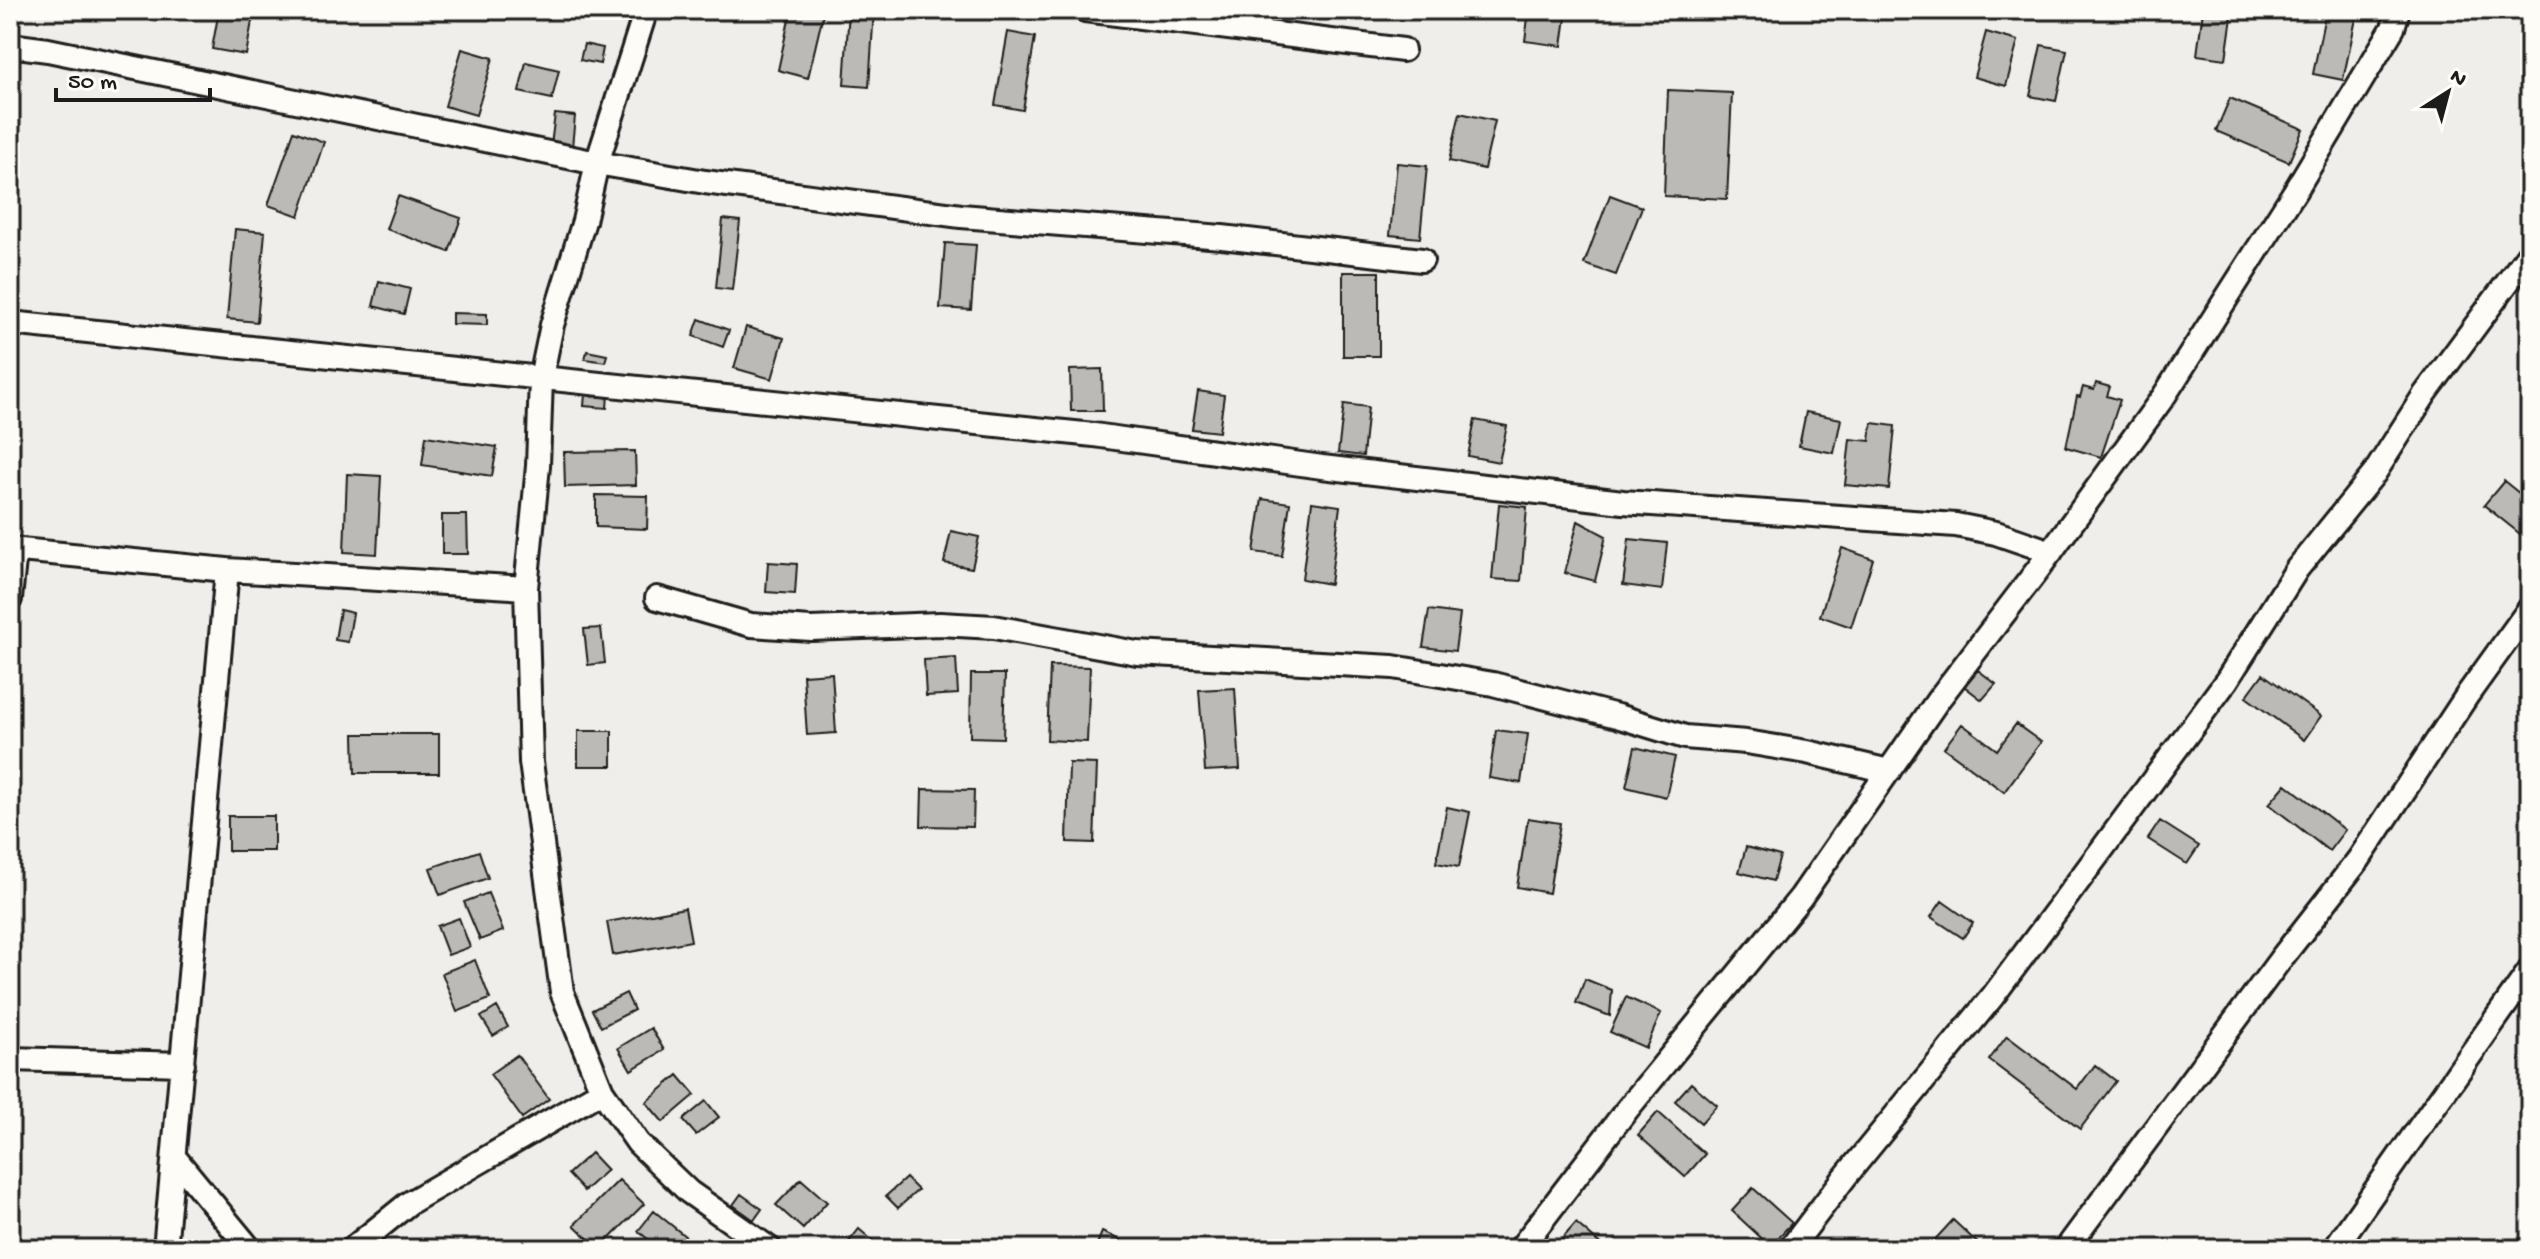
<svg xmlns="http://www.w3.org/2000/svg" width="2540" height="1259" viewBox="0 0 2540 1259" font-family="'Gochi Hand',sans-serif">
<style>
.building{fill:#bbbab6;stroke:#1c1c1c;stroke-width:2}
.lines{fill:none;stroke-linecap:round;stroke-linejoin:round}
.minor-casing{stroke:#1c1c1c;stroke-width:28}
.minor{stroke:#fdfcf7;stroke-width:22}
</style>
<rect width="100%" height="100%" fill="#f0eeea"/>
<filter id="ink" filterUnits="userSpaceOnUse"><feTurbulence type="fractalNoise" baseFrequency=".0125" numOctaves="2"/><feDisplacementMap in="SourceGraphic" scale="16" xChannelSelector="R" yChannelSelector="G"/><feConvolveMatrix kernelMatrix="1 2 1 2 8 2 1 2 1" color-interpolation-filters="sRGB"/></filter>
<g filter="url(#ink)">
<path class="building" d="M 219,10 L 254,10 L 246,55 L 212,49 Z
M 791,10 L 824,10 L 808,78 L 778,70 Z
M 849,10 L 874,10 L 869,87 L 844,85 Z
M 1529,10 L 1567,10 L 1562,46 L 1525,41 Z
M 2203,10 L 2233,10 L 2226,59 L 2197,55 Z
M 2326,10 L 2357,14 L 2343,80 L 2313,74 Z
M 1008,32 L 1035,37 L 1023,110 L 995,105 Z
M 1986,32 L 2018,41 L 2006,86 L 1974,77 Z
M 584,44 L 603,48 L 600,64 L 580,60 Z
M 2041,45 L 2067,50 L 2056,101 L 2030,96 Z
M 462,49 L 493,58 L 476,115 L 445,106 Z
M 526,62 L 559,70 L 552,99 L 519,92 Z
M 1668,90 L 1732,93 L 1727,199 L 1664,196 Z
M 2230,98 L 2303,129 L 2289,162 L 2216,131 Z
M 1460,113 L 1495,121 L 1484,169 L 1449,161 Z
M 555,114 L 575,116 L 572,147 L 551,145 Z
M 294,131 L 324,142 L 299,216 L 268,205 Z
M 1397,163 L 1427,166 L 1420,238 L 1390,235 Z
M 1610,195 L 1642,207 L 1616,275 L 1584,264 Z
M 398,196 L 461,218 L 449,252 L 386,229 Z
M 723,219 L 740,221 L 732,290 L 716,288 Z
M 235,229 L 265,232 L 257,322 L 227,319 Z
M 945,243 L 976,245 L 971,310 L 940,308 Z
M 1343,272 L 1379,272 L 1379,356 L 1343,356 Z
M 379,281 L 410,289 L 404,314 L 373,306 Z
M 452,313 L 487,314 L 487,325 L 452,324 Z
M 699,319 L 729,330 L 723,347 L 693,336 Z
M 746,327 L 784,338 L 772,379 L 734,368 Z
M 587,351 L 607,355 L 605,362 L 585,359 Z
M 1102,369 L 1103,411 L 1071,411 L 1070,370 Z
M 2096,383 L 2110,387 L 2107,396 L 2120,400 L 2101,457 L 2066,447 L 2077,396 L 2080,397 L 2083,387 L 2094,390 Z
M 1198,391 L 1224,395 L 1219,432 L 1192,429 Z
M 585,394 L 608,395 L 607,408 L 584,406 Z
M 1344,404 L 1368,407 L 1363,456 L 1338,453 Z
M 1806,412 L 1841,419 L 1834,453 L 1799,446 Z
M 1475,420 L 1507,426 L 1499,462 L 1468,456 Z
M 1872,423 L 1895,426 L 1889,489 L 1845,485 L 1850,439 L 1870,441 Z
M 426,436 L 497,447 L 492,476 L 422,465 Z
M 635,451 L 636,485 L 565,487 L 564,452 Z
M 347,474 L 381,476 L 377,554 L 344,552 Z
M 2504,481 L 2530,502 L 2530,542 L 2484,505 Z
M 596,495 L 648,496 L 647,529 L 596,527 Z
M 1262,499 L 1290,503 L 1282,556 L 1254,552 Z
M 1312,502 L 1340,506 L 1330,584 L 1302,579 Z
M 1499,504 L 1527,507 L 1521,581 L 1492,579 Z
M 442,515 L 467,515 L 468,554 L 442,554 Z
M 1578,521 L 1606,536 L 1595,581 L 1565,573 Z
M 951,531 L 979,537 L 972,568 L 944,563 Z
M 1629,539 L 1667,543 L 1662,590 L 1623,585 Z
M 1842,548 L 1873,559 L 1851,627 L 1820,616 Z
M 768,562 L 797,564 L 795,594 L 766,592 Z
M 340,610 L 353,613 L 348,642 L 335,640 Z
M 1429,610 L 1460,614 L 1455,651 L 1423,647 Z
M 601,628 L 605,663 L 588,665 L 584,629 Z
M 956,658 L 958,694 L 926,696 L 924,660 Z
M 1050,666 L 1090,667 L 1087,742 L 1047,740 Z
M 1978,670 L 1996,684 L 1982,700 L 1964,686 Z
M 832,673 L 836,733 L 807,735 L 803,675 Z
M 971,674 L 1005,674 L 1003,738 L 970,737 Z
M 2263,674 L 2321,716 L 2304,740 L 2246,697 Z
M 1235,688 L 1240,769 L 1205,771 L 1199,690 Z
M 1962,724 L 1997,750 L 2016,724 L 2041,742 L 2004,792 L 1944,748 Z
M 1496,730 L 1528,734 L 1521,783 L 1489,778 Z
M 578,731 L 612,731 L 612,766 L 578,766 Z
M 354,734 L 439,734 L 439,773 L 355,773 Z
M 1635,747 L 1675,757 L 1666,797 L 1626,787 Z
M 1069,763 L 1097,764 L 1094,843 L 1067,842 Z
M 2286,784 L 2345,830 L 2329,851 L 2269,804 Z
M 922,789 L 974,790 L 973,827 L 921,826 Z
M 1447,807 L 1470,812 L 1459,867 L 1436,863 Z
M 228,816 L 274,816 L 274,851 L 228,851 Z
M 1528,818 L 1560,823 L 1549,893 L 1517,887 Z
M 2160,821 L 2199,846 L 2187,864 L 2148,839 Z
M 1746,847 L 1780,856 L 1773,881 L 1739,872 Z
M 479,851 L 488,878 L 440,895 L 430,868 Z
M 488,893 L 503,931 L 480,940 L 464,902 Z
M 1942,901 L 1973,923 L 1963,938 L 1931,917 Z
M 685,908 L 691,941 L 613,955 L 607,922 Z
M 459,918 L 470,947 L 448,955 L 437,926 Z
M 475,960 L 490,999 L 457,1012 L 442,973 Z
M 1585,979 L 1612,990 L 1610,1016 L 1576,1003 Z
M 626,993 L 634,1010 L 601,1027 L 592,1010 Z
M 1626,997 L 1661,1013 L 1646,1048 L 1610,1032 Z
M 497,1007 L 508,1027 L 493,1036 L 481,1017 Z
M 651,1028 L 664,1050 L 631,1070 L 618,1048 Z
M 2007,1036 L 2077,1089 L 2095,1065 L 2116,1081 L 2080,1129 L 1989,1060 Z
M 517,1055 L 549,1099 L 522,1118 L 490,1074 Z
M 678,1075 L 695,1095 L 663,1122 L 646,1102 Z
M 1691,1083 L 1717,1105 L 1701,1123 L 1675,1101 Z
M 706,1101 L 719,1117 L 696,1135 L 683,1120 Z
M 1658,1112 L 1705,1154 L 1685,1177 L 1638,1135 Z
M 591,1153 L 607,1170 L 584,1191 L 568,1174 Z
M 906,1178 L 918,1190 L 898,1208 L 886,1196 Z
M 801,1179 L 827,1202 L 803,1229 L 776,1205 Z
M 619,1180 L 644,1204 L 599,1249 L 574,1225 Z
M 1753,1188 L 1792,1223 L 1770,1246 L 1732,1211 Z
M 741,1194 L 762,1209 L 754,1220 L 733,1205 Z
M 654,1211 L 686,1237 L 677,1249 L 660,1249 L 638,1231 Z
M 1953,1220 L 1984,1249 L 1934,1249 L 1930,1245 Z
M 1576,1223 L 1606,1249 L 1554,1248 Z
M 859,1229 L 873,1241 L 866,1249 L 854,1249 L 848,1243 Z
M 1102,1232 L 1134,1246 L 1132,1249 L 1095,1249 Z"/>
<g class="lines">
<defs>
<path id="minor" d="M 646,10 L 597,163 L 584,221 L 552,325 L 541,378 L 538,466 L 526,588 L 531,762 L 562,992 L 602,1091 L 638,1143 L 689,1192 L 770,1249
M 1085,10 L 1403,50
M 10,45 L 48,50 L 597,163 L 705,182 L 961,216 L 1222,237 L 1422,260
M 10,323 L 1094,435 L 1322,467 L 1623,502 L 1956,525 L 1996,533 L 2051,552
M 10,549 L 227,570
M 657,598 L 751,625 L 811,629 L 940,624 L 994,627 L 1137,653 L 1393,667 L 1493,684 L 1617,716 L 1685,737 L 1746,742 L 1807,752 L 1889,771
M 10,599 L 15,550
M 10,1059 L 183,1064
M 175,1158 L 250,1249
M 165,1249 L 227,570 L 526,588
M 352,1249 L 409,1203 L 602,1091
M 1520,1249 L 1625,1112 L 1801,897 L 1938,700 L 2039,568 L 2164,396 L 2295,191 L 2393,28 L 2398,10
M 1790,1249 L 1845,1177 L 1993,996 L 2103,848 L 2227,680 L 2297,569 L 2374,474 L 2425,394 L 2530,252
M 2066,1249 L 2280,960 L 2359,859 L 2468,694 L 2530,608
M 2334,1249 L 2530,970"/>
</defs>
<use href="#minor" class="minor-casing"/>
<use href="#minor" class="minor"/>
</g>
</g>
<rect width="2540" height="1259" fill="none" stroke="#fdfcf7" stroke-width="40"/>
<rect x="20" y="20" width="2500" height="1219" fill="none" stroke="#1c1c1c" stroke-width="3" filter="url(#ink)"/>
<g transform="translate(2448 92) rotate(36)" stroke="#fdfcf7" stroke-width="6" paint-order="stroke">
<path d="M0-6L14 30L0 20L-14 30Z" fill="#1c1c1c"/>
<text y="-12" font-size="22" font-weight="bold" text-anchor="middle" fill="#1c1c1c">N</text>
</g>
<path d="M56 88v12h154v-12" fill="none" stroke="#1c1c1c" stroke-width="4"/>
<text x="68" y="88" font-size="24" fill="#1c1c1c" stroke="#fdfcf7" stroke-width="6" paint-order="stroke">50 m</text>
</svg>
